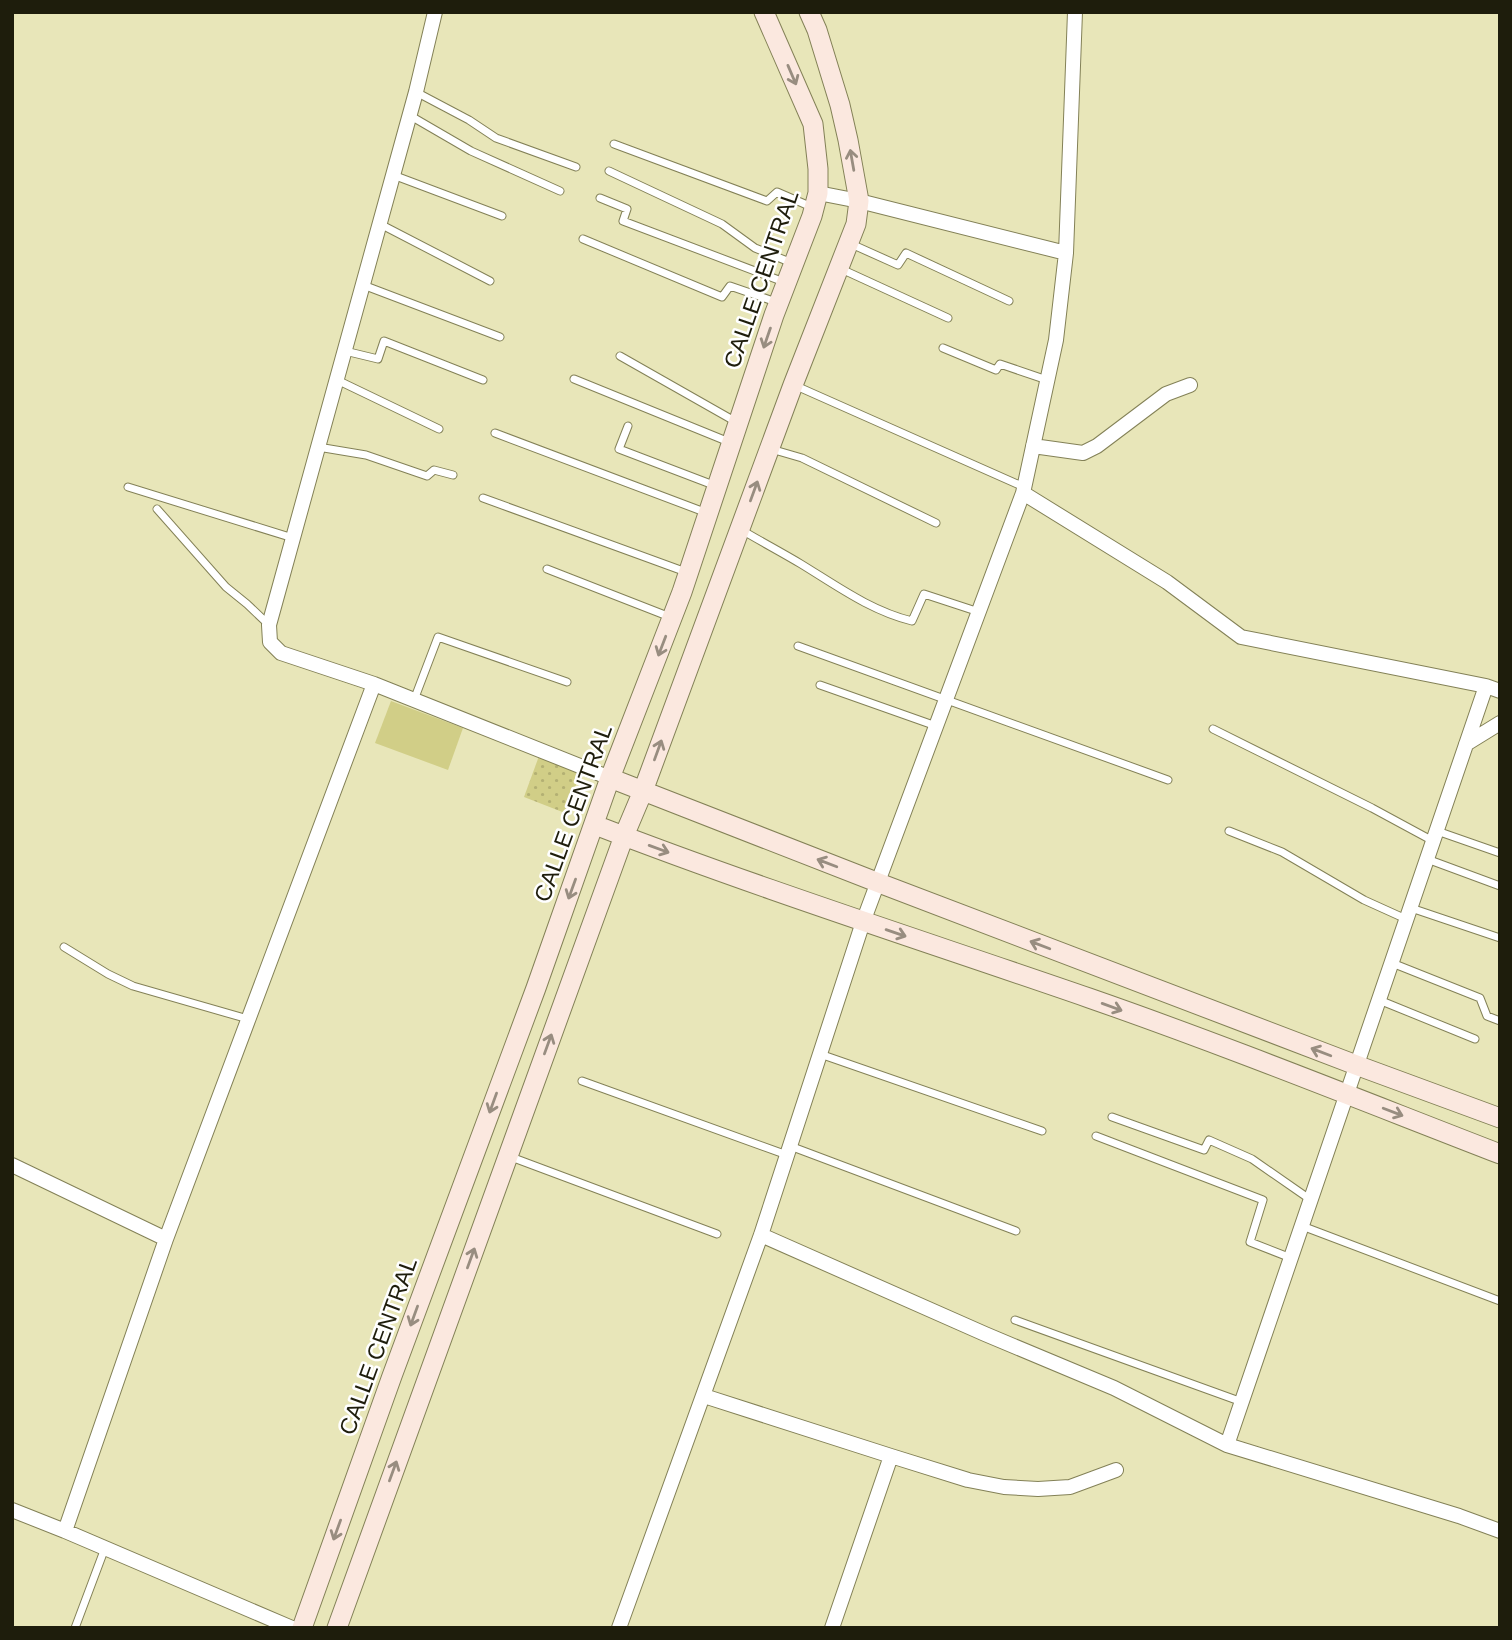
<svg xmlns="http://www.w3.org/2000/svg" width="1512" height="1640" viewBox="0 0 1512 1640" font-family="Arial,sans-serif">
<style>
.grass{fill:#d1ce87}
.park{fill:url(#park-dots)}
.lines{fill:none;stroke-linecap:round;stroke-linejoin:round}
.lane-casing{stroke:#838157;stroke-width:9}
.street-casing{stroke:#838157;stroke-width:16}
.secondary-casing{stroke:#838157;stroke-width:21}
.lane{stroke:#fff;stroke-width:7}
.street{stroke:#fff;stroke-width:14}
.secondary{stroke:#fbe8df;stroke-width:19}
.oneway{stroke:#988d80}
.labels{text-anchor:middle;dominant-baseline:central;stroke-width:5;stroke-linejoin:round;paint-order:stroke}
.street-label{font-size:23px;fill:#1e1d0c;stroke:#fff}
</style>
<defs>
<pattern id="park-dots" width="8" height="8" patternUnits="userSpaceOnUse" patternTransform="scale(1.75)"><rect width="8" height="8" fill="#d1ce87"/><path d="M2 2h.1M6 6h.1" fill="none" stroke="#b3b073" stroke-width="1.8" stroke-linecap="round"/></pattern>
</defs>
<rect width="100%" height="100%" fill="#e8e6b9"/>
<path class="grass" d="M 391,701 L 463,728 L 448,770 L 375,743 Z"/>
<path class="park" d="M 539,756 L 581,772 L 565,813 L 524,797 Z"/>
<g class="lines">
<defs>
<path id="lane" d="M 416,92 L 469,120 L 496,138 L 576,167
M 409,115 L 471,151 L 560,191
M 614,144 L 767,201 L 777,192 L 814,208
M 609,171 L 722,224 L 755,248 L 792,263
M 393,175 L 502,216
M 600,198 L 627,209 L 623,221 L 784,282
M 380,224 L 490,281
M 583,239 L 722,297 L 730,286 L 776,302
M 849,243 L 898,265 L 906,253 L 1009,301
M 839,268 L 948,318
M 363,285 L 500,337
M 943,348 L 996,370 L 1000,364 L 1047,380
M 345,351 L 378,359 L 384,341 L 483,380
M 620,356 L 738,423
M 574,379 L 729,442
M 337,380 L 439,429
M 794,385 L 1024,487
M 628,426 L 619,449 L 716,486
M 495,433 L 707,513
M 318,447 L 366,455 L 427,476 L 434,470 L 453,475
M 771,449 L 802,458 L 936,523
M 128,487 L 293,538
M 483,498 L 686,572
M 157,509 L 226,587 L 247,604 L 268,624
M 740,529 C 760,541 781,552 801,564 C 837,586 871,611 912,621 L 924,594 L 979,612
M 547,569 L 670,617
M 798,646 L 1168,780
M 820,685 L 936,726
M 414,700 L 438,637 L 567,682
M 1213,729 L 1372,808 L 1433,841
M 1229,831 L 1282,852 L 1364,900 L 1406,919
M 1437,831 L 1500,853
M 1427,859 L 1500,886
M 1411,908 L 1500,938
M 64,947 L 108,974 L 133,986 L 248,1019
M 1392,963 L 1480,998 L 1487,1016 L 1500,1021
M 1379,1000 L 1475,1039
M 820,1054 L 1042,1131
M 582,1081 L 787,1155
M 1112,1117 L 1204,1150 L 1209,1140 L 1252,1159 L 1311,1200
M 1096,1136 L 1263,1200 L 1250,1242 L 1291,1258
M 790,1146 L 1016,1231
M 511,1157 L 717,1234
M 1302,1226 L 1500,1301
M 1015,1320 L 1242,1402
M 75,1628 L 105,1548"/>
<path id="street" d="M 435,12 L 416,92 L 269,625 L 270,642 L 281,653 L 374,684 L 610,778
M 818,193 L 859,201 L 1066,253
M 1033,446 L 1083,453 L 1097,446 L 1166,394 L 1190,385
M 1023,493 L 1167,582 L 1241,637 L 1486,686 L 1500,691
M 1466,744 L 1500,723
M 12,1165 L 166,1239
M 761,1235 L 985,1334 L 1114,1388 L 1227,1445 L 1459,1516 L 1500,1531
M 704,1396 L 891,1456 L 968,1480 L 1004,1487 L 1038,1489 L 1070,1487 L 1116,1470
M 1227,1445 L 1486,686
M 12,1510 L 65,1531 L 292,1628
M 65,1531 L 166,1239 L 374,684
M 619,1628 L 761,1235 L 863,922 L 1023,493 L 1056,340 L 1066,253 L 1075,12
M 832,1628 L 891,1456"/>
<path id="secondary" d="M 610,778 L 879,883 L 1356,1065 L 1500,1118
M 595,825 C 758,888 924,941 1089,998 C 1227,1046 1363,1101 1500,1154
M 302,1628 L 392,1376 L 536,988 L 610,778 L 682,592 L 774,315 L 812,216 L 818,193 L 818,169 L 813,124 L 764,12
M 337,1628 L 624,836 L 643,791 L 793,385 L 856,224 L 859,201 L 848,140 L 840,105 L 817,30 L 809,12"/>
</defs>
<use href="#lane" class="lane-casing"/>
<use href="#street" class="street-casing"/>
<use href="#secondary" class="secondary-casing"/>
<use href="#lane" class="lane"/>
<use href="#street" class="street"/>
<use href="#secondary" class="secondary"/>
</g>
<defs><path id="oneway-shaft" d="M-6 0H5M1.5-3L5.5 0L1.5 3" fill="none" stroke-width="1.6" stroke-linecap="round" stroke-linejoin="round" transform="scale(1.75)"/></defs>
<g class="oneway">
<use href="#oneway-shaft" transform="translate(792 75) rotate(67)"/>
<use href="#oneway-shaft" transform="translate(852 160) rotate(-100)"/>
<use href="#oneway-shaft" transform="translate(767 338) rotate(109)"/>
<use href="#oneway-shaft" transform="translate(754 491) rotate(-70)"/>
<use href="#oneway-shaft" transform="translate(662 646) rotate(111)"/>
<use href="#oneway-shaft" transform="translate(658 750) rotate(-70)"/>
<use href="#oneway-shaft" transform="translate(659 849) rotate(20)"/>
<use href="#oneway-shaft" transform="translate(827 863) rotate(-159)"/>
<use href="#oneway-shaft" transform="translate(572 889) rotate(110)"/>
<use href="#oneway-shaft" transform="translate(896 933) rotate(19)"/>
<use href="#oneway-shaft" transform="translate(1040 945) rotate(-159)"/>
<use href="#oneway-shaft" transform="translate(1112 1007) rotate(20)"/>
<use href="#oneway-shaft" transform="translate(548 1044) rotate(-70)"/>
<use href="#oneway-shaft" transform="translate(1321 1052) rotate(-159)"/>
<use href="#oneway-shaft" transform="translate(493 1103) rotate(110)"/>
<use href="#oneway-shaft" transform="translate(1393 1112) rotate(21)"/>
<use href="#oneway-shaft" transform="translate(471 1258) rotate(-70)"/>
<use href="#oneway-shaft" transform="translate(414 1316) rotate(110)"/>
<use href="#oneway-shaft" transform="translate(393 1471) rotate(-70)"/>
<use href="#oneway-shaft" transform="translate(337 1530) rotate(110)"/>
</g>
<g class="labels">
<g class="street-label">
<text transform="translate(761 279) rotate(-71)">CALLE CENTRAL</text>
<text transform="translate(573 813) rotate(-70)">CALLE CENTRAL</text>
<text transform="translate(378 1346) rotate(-70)">CALLE CENTRAL</text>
</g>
</g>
<rect width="1512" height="1640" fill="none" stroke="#1e1d0c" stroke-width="28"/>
</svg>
